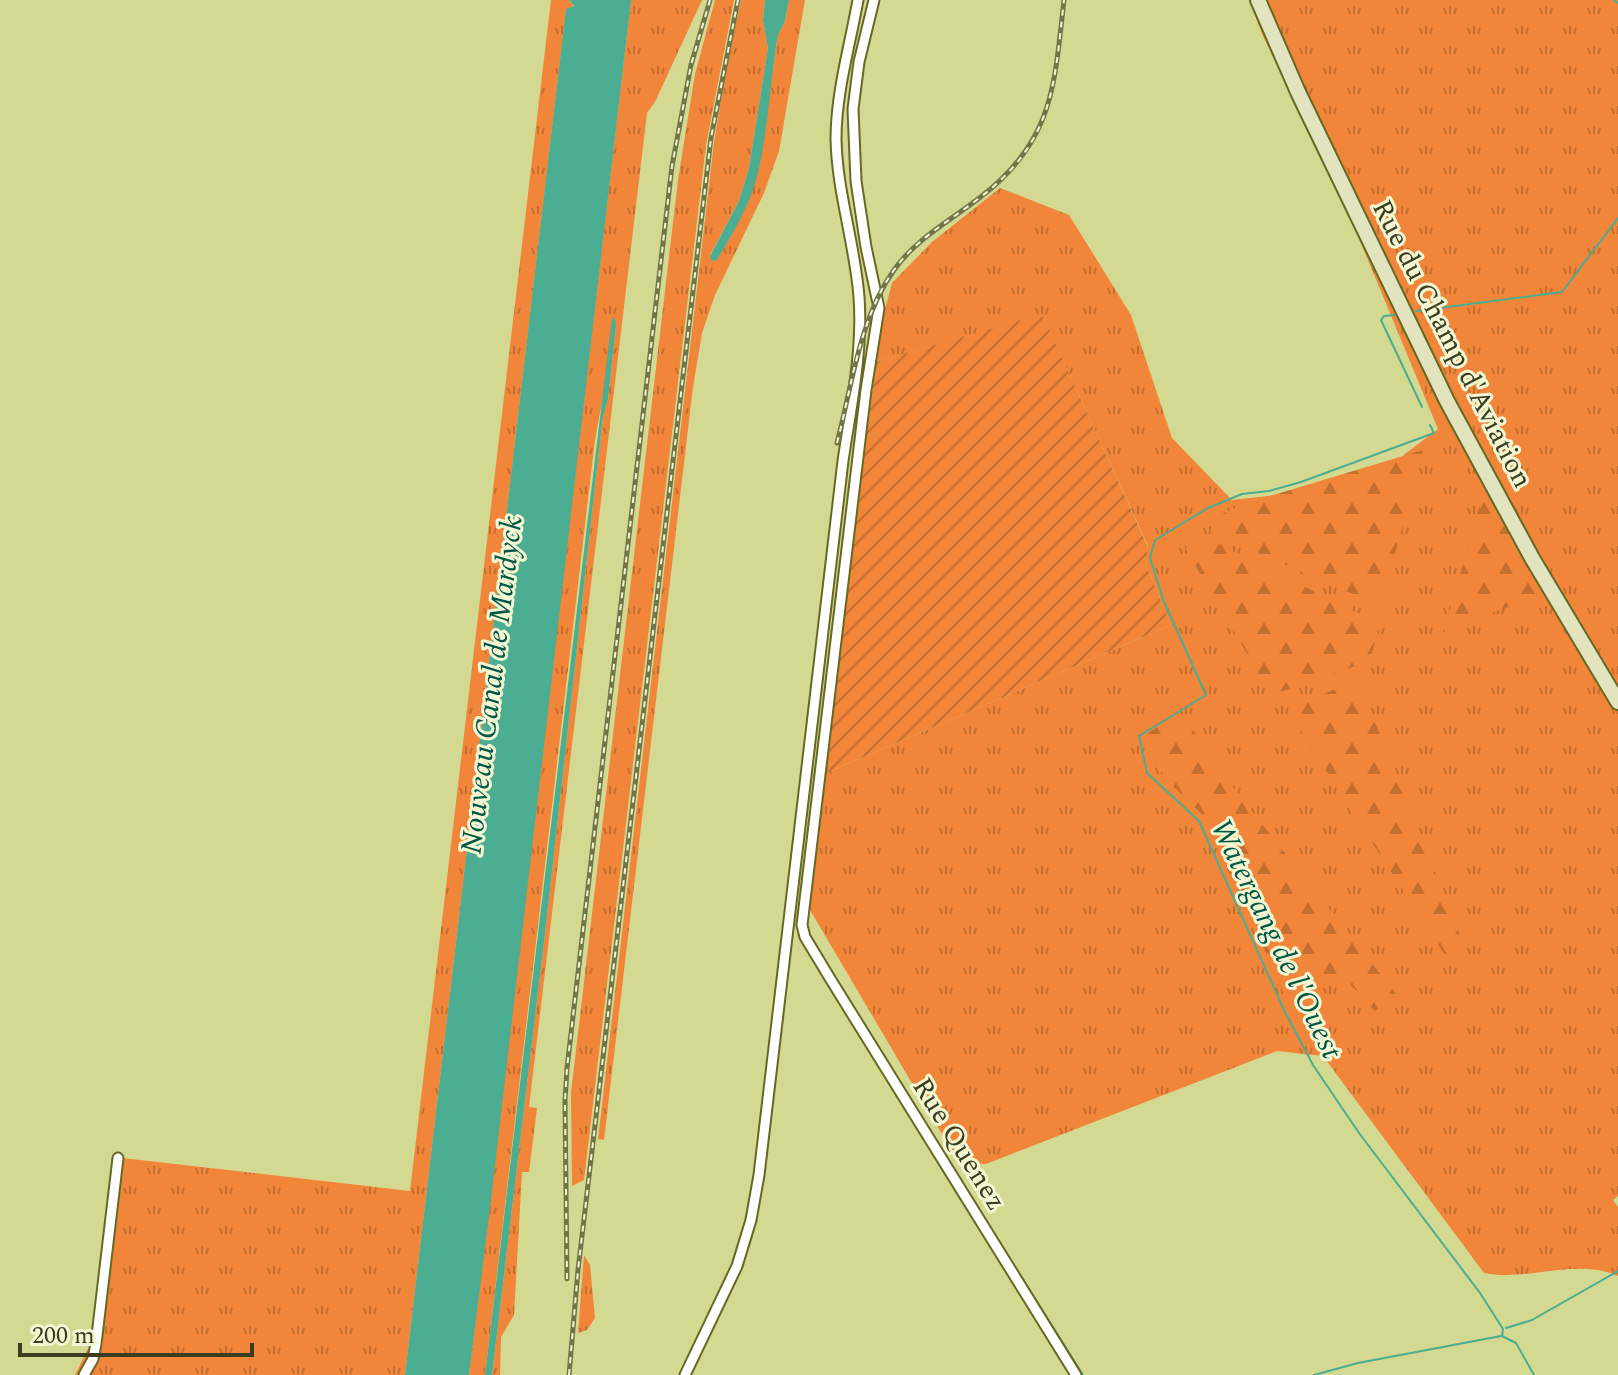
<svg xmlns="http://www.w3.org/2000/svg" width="1618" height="1375" viewBox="0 0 1618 1375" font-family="Spectral,serif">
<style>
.grass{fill:url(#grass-tufts)}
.forest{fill:url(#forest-firs)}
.garden{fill:url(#garden-furrows)}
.water{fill:#4bad91}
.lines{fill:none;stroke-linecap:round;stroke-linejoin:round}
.stream{stroke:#4bad91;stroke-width:2}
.street-casing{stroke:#666922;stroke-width:13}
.secondary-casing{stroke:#666922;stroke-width:18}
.street{stroke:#fff;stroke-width:9}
.secondary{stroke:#e2e4c0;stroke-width:14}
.rail-casing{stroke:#717548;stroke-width:5}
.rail{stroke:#f3f6d3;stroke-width:2;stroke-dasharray:6;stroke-linecap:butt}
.labels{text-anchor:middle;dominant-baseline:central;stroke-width:6;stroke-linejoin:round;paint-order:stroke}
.street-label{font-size:28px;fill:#3b3d20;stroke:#f3f6d3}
.water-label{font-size:30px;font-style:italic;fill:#005745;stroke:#f3f6d3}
</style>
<defs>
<pattern id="grass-tufts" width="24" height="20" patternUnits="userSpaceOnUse" patternTransform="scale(2)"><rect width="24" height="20" fill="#f18539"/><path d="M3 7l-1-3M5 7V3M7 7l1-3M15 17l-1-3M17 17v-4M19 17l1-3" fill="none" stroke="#c46e30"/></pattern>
<pattern id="forest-firs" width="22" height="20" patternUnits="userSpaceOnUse" patternTransform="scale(2)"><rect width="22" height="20" fill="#f18539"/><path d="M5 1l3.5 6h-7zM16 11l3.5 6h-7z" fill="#c46e30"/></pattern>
<pattern id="garden-furrows" width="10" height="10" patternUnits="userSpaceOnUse" patternTransform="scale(2)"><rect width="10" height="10" fill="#f18539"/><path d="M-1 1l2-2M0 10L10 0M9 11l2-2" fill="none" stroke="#c46e30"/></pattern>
</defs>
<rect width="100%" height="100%" fill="#d3d991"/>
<path class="grass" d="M 551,0 L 569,0 L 574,7 L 566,10 L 405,1375 L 75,1375 L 93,1339 L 114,1157 L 410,1191 Z
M 631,0 L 702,0 L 655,102 L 647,113 L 529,1107 L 537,1108 L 529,1172 L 522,1172 L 514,1315 L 501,1337 L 500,1375 L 492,1375 L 546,925 L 596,477 L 603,417 L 608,399 L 616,325 L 595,440 L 485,1375 L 469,1375 Z
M 715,0 L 734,0 L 706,145 L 584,1180 L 572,1186 L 571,1093 L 678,180 L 695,74 Z
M 741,0 L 765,0 L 763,20 L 768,48 L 749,168 L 739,201 L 710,255 L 715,261 C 768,186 763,120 778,35 L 785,21 L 789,0 L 805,0 L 779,151 L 764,193 L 715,295 L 702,333 L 693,387 L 604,1140 L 598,1139 L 714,142 L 727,64 Z
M 1249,0 L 1618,0 L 1618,1196 L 1613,1200 L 1618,1207 L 1618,1276 C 1576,1257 1528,1282 1484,1273 L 1323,1056 L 1277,1051 L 986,1164 L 959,1163 L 803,898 L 817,777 L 1171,625 L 1146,565 L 1148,546 L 1042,315 L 876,362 L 884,313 L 892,283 L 932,242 L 1000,188 L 1069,215 L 1131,315 L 1172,438 L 1232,500 L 1294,493 L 1401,457 L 1438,429 L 1356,231 L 1263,36 Z
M 584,1255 L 590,1265 L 595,1318 L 587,1330 L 578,1333 Z"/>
<path class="forest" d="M 1423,450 L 1381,606 L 1210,532 L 1218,516 L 1243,504 Z
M 1485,490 L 1544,593 L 1443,632 Z
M 1211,540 L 1380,624 L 1370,661 L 1271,695 L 1185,548 Z
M 1358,679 L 1468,955 L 1450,963 L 1287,710 Z
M 1182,713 L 1217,767 L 1397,995 L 1375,1011 L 1340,973 L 1286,999 L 1207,819 L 1173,786 L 1150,758 L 1143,736 Z"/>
<path class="garden" d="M 1042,314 L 1148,547 L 1146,565 L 1171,625 L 817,777 L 840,644 L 876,362 Z"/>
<path class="water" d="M 569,0 L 631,0 L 490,1208 L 469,1375 L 405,1375 L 566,9 L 574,6 Z
M 765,0 L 789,0 L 785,21 L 778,35 C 769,83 768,150 751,195 C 742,218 729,240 716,261 L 711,260 L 710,256 L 739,201 L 749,168 L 768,48 L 763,20 Z
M 612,318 L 615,319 L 616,325 L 608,399 L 603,417 L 596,477 L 546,925 L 492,1375 L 485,1375 Z"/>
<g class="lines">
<path class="stream" d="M 1614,0 L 1618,3
M 1416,311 L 1562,292 L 1618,218
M 1394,315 L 1384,316 L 1381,320 L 1422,407
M 1430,425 L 1434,433 L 1301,482 L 1269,491 L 1242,494 L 1208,508 L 1155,540 L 1150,558 L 1164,602 L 1206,695 L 1139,736 L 1147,773 L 1199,821 L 1284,1010 L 1313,1065 L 1359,1133 L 1480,1293 L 1503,1329 L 1502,1336 L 1516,1343 L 1534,1375
M 933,1137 L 1083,1375
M 1506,1328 L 1532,1320 L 1618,1271
M 1314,1375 L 1358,1363 L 1501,1336"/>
<defs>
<path id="street" d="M 874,0 L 859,62 L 853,109 L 856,181 L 866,247 L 879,308 L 866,390 L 802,925 L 805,937 L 831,980 L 1076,1375
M 84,1375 L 93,1359 L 96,1344 L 118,1158
M 685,1375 L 737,1266 L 751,1220 L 759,1175 L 843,461 C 851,406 863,352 859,297 C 855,244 837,192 836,139 C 836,93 850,45 858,0"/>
<path id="secondary" d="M 1258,0 L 1298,92 L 1447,401 L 1532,558 L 1618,702"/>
</defs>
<use href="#street" class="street-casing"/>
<use href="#secondary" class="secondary-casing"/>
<use href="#street" class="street"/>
<use href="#secondary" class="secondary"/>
<defs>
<path id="rail" d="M 837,443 C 852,386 859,319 894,270 C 916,239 948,222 978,199 C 1054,142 1054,87 1064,0
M 567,1279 L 565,1101 L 567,1068 L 672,166 L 691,65 L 710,0
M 569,1375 L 578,1270 L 711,138 L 738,0"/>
</defs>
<use href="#rail" class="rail-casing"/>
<use href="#rail" class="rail"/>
</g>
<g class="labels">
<g class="street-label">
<text transform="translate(1452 344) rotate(63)">Rue du Champ d'Aviation</text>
<text transform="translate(959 1144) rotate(58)">Rue Quenez</text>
</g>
<g class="water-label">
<text transform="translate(492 685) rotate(-83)">Nouveau Canal de Mardyck</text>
<text transform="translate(1276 939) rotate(64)">Watergang de l'Ouest</text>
</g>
</g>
<path d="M20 1343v12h232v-12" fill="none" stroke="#3b3d20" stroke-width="4"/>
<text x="32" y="1343" font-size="24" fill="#3b3d20" stroke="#f3f6d3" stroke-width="6" paint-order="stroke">200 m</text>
</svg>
